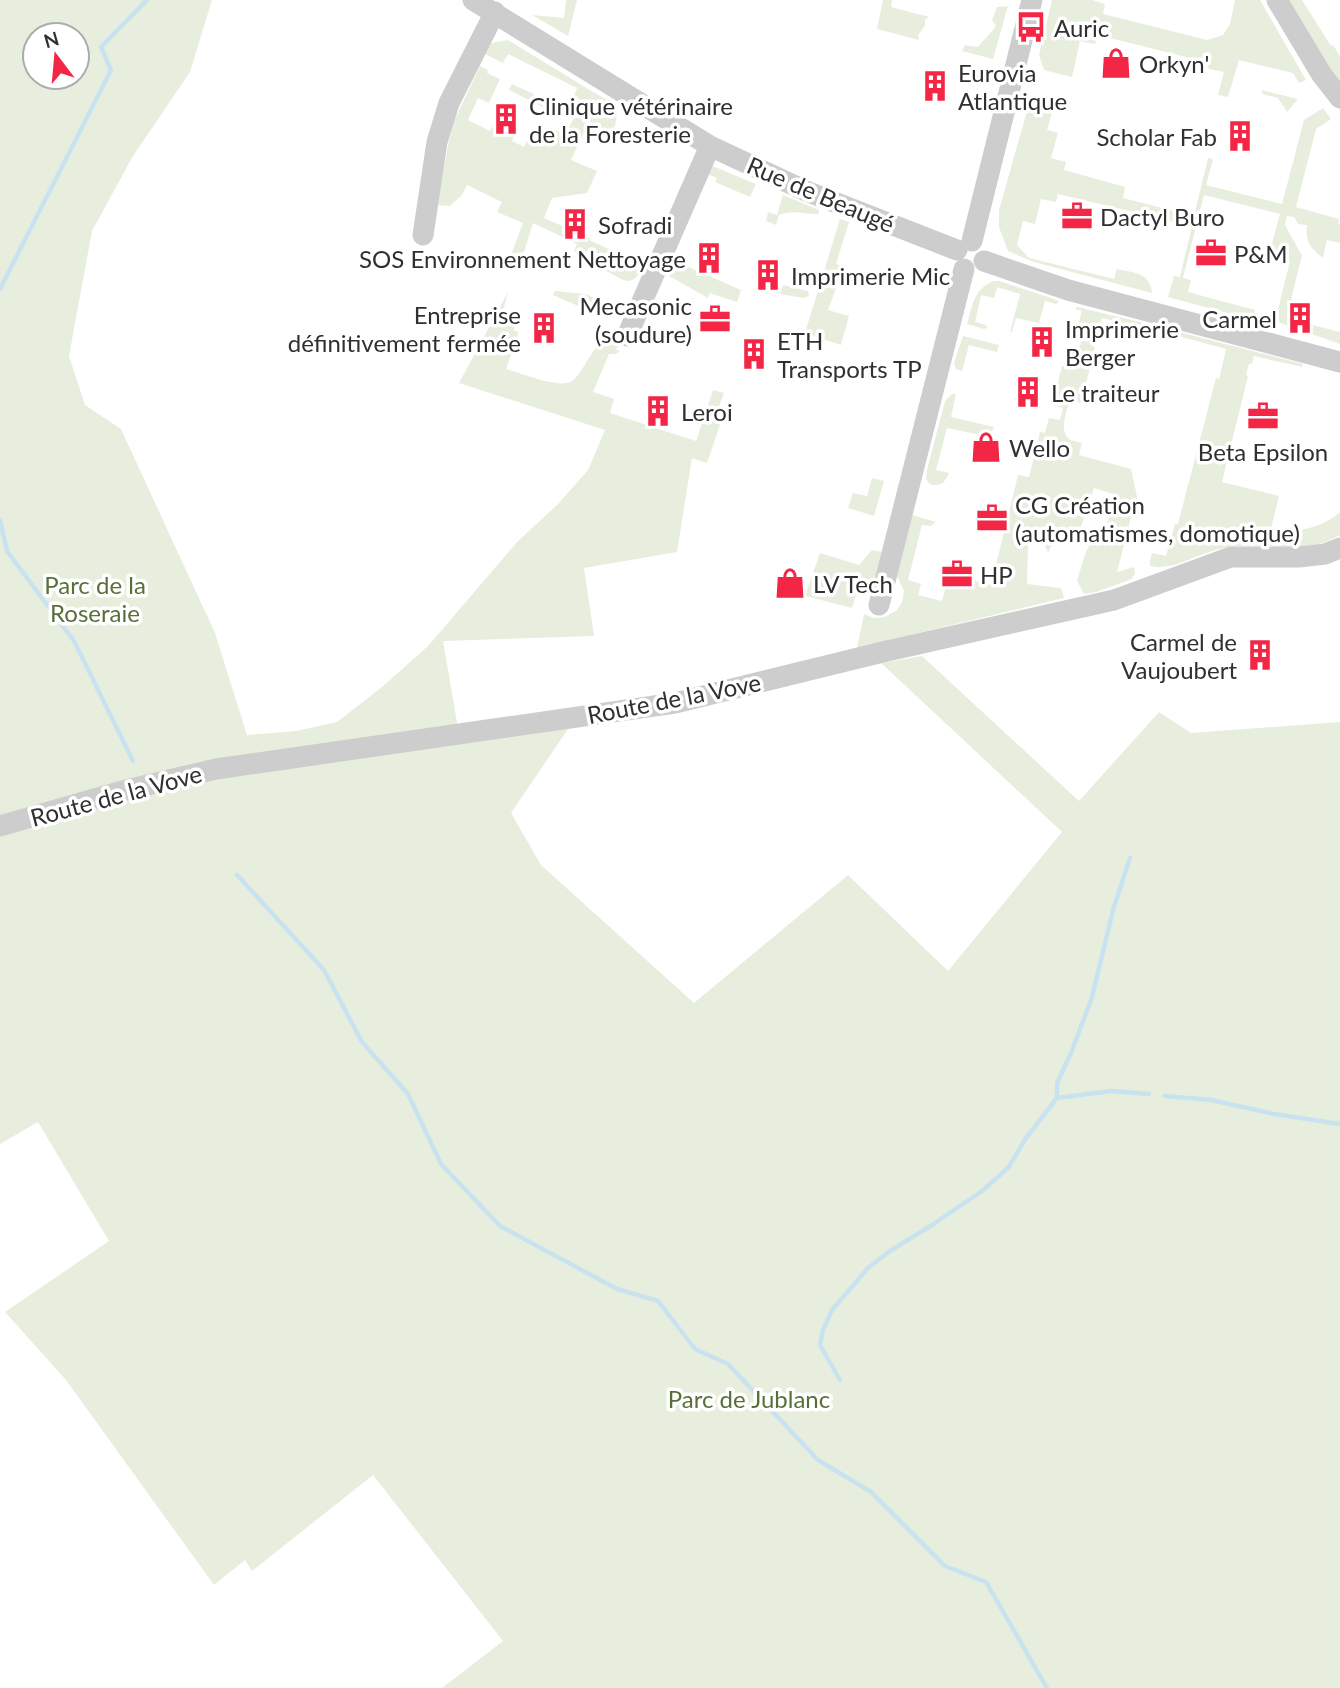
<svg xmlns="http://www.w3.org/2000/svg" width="1340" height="1688" viewBox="0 0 1340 1688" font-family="Lato,sans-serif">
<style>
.green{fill:#e8eedd;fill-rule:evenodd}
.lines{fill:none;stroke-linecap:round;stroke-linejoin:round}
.stream{stroke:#c8e3ef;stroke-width:4.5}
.minor{stroke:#cdcdcd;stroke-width:21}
.labels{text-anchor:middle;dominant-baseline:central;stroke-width:7;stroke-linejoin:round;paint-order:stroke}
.poi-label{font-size:24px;fill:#303030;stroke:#fff;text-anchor:start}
.street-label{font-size:24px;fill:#303030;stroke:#fff}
.park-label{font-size:24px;fill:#577039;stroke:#fff}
</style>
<rect width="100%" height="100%" fill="#fff"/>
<path class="green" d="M 0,0 L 212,0 L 190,72 L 133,156 L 92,231 L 69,356 L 85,405 L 121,429 L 215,633 L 247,735 L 296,731 L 337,722 L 382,687 L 428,646 L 517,542 L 558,504 L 588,470 L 605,430 L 459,383 L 508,292 L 501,319 L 515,324 L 514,331 L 519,332 L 506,369 C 520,373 557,388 570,382 C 584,376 593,338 611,340 C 613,340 620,344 621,345 L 615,349 L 620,351 L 616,354 L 609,354 L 593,392 L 614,399 L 610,413 L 696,441 L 713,390 L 724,393 L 715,417 L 722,419 L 707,463 L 692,458 L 677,552 L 584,568 L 594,636 L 443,641 L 459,734 L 567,718 L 568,729 L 511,813 L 541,865 L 694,1003 L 848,875 L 948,971 L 1062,832 L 881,663 L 922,656 L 1079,801 L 1159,712 L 1191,733 L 1340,722 L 1340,1688 L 442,1688 L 503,1641 L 373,1475 L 252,1571 L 245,1560 L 214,1585 L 66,1380 L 5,1312 L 109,1241 L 38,1122 L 0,1144 ZM 35,35 L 77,35 L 77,77 L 35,77 Z
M 566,0 L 577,0 L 568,36 L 532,15 L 564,18 Z
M 883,0 L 892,0 L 891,7 L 929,17 L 925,20 L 925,26 L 918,35 L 919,40 L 877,29 Z
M 1052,0 L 1092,0 L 1105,4 L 1103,14 L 1207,40 L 1223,35 L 1230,24 L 1235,0 L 1260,0 L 1306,80 L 1299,83 L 1293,73 L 1239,60 L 1228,97 L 1218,95 L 1224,72 L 1209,69 L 1206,62 L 1098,35 L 1095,44 L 1080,41 L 1072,77 L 1044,70 L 1039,55 Z
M 1286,0 L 1302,0 L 1331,46 L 1333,45 L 1340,56 L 1340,86 Z
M 1008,6 L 993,59 L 962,51 L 965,45 L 978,47 L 996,26 L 992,20 L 997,7 Z
M 508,40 L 593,92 L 618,106 L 616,121 L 611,141 L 601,136 L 599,139 L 584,132 L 571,160 L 597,171 L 587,193 L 552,198 L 544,218 L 590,238 L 589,240 L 613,251 L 611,258 L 641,271 C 638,276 635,280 628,281 C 620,281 584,257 574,251 L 577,244 L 533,223 L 520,265 L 509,260 L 523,223 L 497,212 L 502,202 L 467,185 L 462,195 L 450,206 L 437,205 L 449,141 L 454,121 L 480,66 L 488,70 L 487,73 L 500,79 L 489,103 L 478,98 L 468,120 L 490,131 L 493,126 L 514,135 L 512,141 L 524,147 L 529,137 L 547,145 L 554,129 L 566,134 L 582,101 L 574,96 L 577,88 L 508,54 L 503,63 L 485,54 L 491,43 Z
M 512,84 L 544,99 L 549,107 L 544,118 L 540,116 L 543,107 L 509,90 Z
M 1261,90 L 1298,99 L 1287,112 L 1278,98 L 1263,94 Z
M 1029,104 L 1053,110 L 1047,130 L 1058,133 L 1051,158 L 1066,162 L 1064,170 L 1125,187 L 1123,198 L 1194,216 L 1208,158 L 1213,159 L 1206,185 L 1282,204 L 1304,120 L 1323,108 L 1331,119 L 1316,129 L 1296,207 L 1339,219 L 1338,224 L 1340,225 L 1340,243 L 1327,240 L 1323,258 C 1310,248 1305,242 1307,225 L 1298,224 L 1294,217 L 1287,216 L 1285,225 L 1302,256 L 1291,299 L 1306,308 L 1304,316 L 1297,315 L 1292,327 L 1280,323 L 1277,314 L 1290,261 L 1269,254 L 1280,214 L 1204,195 L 1183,278 L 1191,280 L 1188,292 L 1255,310 L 1253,320 L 1168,297 L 1174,276 L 1180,277 L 1192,226 L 1058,194 L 1056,202 L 1041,199 L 1035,224 L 1023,221 L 1017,245 L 1029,258 L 1114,279 L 1117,269 C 1134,273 1150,272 1152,293 L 1034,262 L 1008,251 L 999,227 L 999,210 Z
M 712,167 L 715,167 L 756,184 L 750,197 L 715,182 L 717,178 L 707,174 Z
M 783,195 L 819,210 L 819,214 C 805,215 794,209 779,215 L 776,225 L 766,221 L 768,212 L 777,215 Z
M 840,219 L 849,222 L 836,264 L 844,267 L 828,310 L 849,316 L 841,345 L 805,333 Z
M 670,259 L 741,290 L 737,302 L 710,293 L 708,298 L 664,273 Z
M 994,281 L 999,281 L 1057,300 L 1059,302 L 1056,304 L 1045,301 L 1039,323 L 1016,318 L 1012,332 L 1010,332 L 1020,294 L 997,287 L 994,298 L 981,295 L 975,322 L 986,325 L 987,328 L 984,329 L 967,324 C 973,305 973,289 994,281 Z
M 783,285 L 808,291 L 809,296 L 804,298 L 780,294 Z
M 555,291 L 585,294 L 612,305 L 614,310 L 611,315 L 601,316 L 553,295 Z
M 1077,307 L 1152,325 L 1151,329 L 1102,318 L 1100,327 L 1097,327 L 1092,346 L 1095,347 L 1081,403 L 1070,400 C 1067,410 1058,432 1070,440 C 1071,440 1080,443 1082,443 L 1079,455 L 1131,469 L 1141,515 L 1132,513 L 1117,572 L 1134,567 L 1135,573 L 1132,579 L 1096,592 L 1084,594 L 1077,581 L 1085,554 L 1095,535 L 1103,537 L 1116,495 L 1094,488 L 1080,530 L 1060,528 L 1048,553 L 1042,538 L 1036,535 L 1032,543 L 1028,545 L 1027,584 L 1061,588 L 1064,598 L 857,648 L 864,614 L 874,618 L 885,617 L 897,610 L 902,602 L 904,591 L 897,576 L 908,514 L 936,522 L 931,526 L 922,525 L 908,580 L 921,584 L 918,595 L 942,601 L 947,583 L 970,588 L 972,580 L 991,585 L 1018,475 L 1029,477 L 1040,432 L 1045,433 L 1049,418 L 1060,420 L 1063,408 L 1052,405 L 1062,366 L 1074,369 L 1084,331 L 1077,328 L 1082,311 L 1075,309 Z
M 1305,323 L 1340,332 L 1340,344 L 1303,331 Z
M 1175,331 L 1303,364 L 1302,367 L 1254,356 L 1252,364 L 1249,364 L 1246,375 L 1248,376 L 1222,482 L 1279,496 L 1271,529 C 1296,533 1321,529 1340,512 L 1340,535 C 1335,537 1330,540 1325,542 C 1291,553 1249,539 1212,551 C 1191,557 1172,571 1150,566 L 1150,561 L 1152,553 L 1166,556 L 1175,524 L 1178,524 L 1216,378 L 1219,379 L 1226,349 L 1174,335 Z
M 963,336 L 999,345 L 997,352 L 969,345 L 962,371 L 956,369 L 954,363 Z
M 952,394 L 956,394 L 951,417 L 994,427 L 992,432 L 988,431 L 986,436 L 947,428 L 936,470 L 949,473 C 945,483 940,487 930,484 L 926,479 L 927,470 L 945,401 Z
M 872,478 L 884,481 L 874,516 L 848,508 L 853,493 L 867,496 Z
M 872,550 L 883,552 L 876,578 L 872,579 L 864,586 L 859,585 L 852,608 L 805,596 L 820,553 L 859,565 Z"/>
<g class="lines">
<path class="stream" d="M 0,289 L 111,70 L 101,47 L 147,0
M 0,520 L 7,551 L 74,641 L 133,761
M 237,875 L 324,970 L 362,1042 L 408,1094 L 441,1164 L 500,1226 L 617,1289 L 658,1301 L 695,1349 L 728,1364 L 818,1460 L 871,1492 L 945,1566 L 986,1582 L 1047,1688
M 1165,1096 L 1211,1100 L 1274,1114 L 1340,1124
M 1057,1098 L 1057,1083 L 1071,1053 L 1092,997 L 1113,910 L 1130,858
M 840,1380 L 820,1345 L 823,1330 L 832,1310 L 868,1268 L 890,1251 L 932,1225 L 982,1191 L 1008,1168 L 1026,1138 L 1057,1098 L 1111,1091 L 1149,1094"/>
<path class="minor" d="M 473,0 L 710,146 L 806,191 L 957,250
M 1277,0 L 1322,75 L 1340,98
M 423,235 L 437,142 L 449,103 L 495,12
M 972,241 L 1032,0
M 984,261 L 1068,290 L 1340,362
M 627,336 L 710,146
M 879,605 L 964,269
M 0,826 L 122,791 L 216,769 L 675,703 L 887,651 L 1114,600 L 1231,557 L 1299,557 L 1325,554 L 1340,548"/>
</g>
<defs>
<symbol id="bus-bare" viewBox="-9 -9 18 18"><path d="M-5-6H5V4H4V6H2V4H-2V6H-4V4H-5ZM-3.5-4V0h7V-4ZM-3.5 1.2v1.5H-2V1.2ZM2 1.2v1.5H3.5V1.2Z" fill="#f32646" stroke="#fff" stroke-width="2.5" paint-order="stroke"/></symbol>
<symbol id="shop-bare" viewBox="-9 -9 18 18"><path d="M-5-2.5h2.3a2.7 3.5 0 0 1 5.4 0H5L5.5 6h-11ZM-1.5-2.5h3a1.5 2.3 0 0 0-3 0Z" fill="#f32646" stroke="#fff" stroke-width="2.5" paint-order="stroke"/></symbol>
<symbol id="building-bare" viewBox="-9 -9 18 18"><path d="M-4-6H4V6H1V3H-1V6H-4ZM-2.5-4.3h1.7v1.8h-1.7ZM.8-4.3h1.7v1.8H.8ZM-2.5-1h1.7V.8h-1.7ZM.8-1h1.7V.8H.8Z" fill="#f32646" stroke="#fff" stroke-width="2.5" paint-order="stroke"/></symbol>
<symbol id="office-bare" viewBox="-9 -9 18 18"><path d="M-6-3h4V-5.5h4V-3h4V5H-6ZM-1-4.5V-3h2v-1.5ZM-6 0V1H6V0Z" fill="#f32646" stroke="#fff" stroke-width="2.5" paint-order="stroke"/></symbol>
</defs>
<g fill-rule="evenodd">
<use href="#bus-bare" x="1009" y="5" width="44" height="44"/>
<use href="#shop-bare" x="1094" y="41" width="44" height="44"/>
<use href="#building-bare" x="913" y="64" width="44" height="44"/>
<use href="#building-bare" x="484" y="97" width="44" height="44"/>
<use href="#building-bare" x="1218" y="114" width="44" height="44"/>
<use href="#office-bare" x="1055" y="194" width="44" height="44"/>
<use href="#building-bare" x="553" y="202" width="44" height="44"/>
<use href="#office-bare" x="1189" y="231" width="44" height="44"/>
<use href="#building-bare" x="687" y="236" width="44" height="44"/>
<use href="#building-bare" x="746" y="253" width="44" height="44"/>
<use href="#building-bare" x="1278" y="296" width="44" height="44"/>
<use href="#office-bare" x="693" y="297" width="44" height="44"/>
<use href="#building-bare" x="522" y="306" width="44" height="44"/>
<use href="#building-bare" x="1020" y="320" width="44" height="44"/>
<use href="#building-bare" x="732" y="332" width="44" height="44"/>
<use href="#building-bare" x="1006" y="370" width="44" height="44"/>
<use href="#building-bare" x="636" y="389" width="44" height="44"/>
<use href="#office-bare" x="1241" y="394" width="44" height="44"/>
<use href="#shop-bare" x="964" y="425" width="44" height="44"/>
<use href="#office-bare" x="970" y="496" width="44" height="44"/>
<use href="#office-bare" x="935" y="552" width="44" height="44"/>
<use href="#shop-bare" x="768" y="561" width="44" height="44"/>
<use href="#building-bare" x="1238" y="633" width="44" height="44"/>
</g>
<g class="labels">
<g class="poi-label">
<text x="1054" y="27">Auric</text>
<text x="1139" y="63">Orkyn'</text>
<text x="958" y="72">Eurovia<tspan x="958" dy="28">Atlantique</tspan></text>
<text x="529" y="105">Clinique vétérinaire<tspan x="529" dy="28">de la Foresterie</tspan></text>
<text x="1217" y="136" text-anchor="end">Scholar Fab</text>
<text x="1100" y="216">Dactyl Buro</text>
<text x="598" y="224">Sofradi</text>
<text x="1234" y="253">P&amp;M</text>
<text x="686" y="258" text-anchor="end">SOS Environnement Nettoyage</text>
<text x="791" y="275">Imprimerie Mic</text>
<text x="692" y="305" text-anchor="end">Mecasonic<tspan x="692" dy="28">(soudure)</tspan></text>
<text x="521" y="314" text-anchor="end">Entreprise<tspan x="521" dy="28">définitivement fermée</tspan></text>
<text x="1277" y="318" text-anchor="end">Carmel</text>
<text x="1065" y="328">Imprimerie<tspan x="1065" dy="28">Berger</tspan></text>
<text x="777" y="340">ETH<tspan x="777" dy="28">Transports TP</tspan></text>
<text x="1051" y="392">Le traiteur</text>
<text x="681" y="411">Leroi</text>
<text x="1009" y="447">Wello</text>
<text x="1263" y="451" text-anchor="middle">Beta Epsilon</text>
<text x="1015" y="504">CG Création<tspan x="1015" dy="28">(automatismes, domotique)</tspan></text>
<text x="980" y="574">HP</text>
<text x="813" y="583">LV Tech</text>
<text x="1237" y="641" text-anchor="end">Carmel de<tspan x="1237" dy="28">Vaujoubert</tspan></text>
</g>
<g class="street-label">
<text transform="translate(821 194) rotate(23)">Rue de Beaugé</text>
<text transform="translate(674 698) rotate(-11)">Route de la Vove</text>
<text transform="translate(116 795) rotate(-15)">Route de la Vove</text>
</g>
<g class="park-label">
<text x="95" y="584">Parc de la<tspan x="95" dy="28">Roseraie</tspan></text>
<text x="749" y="1398">Parc de Jublanc</text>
</g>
</g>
<g transform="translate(56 56) rotate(344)"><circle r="33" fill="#ffffff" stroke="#acacac" stroke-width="2"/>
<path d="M0-5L12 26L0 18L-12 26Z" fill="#f32646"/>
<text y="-10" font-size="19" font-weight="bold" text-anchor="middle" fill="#303030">N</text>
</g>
</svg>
